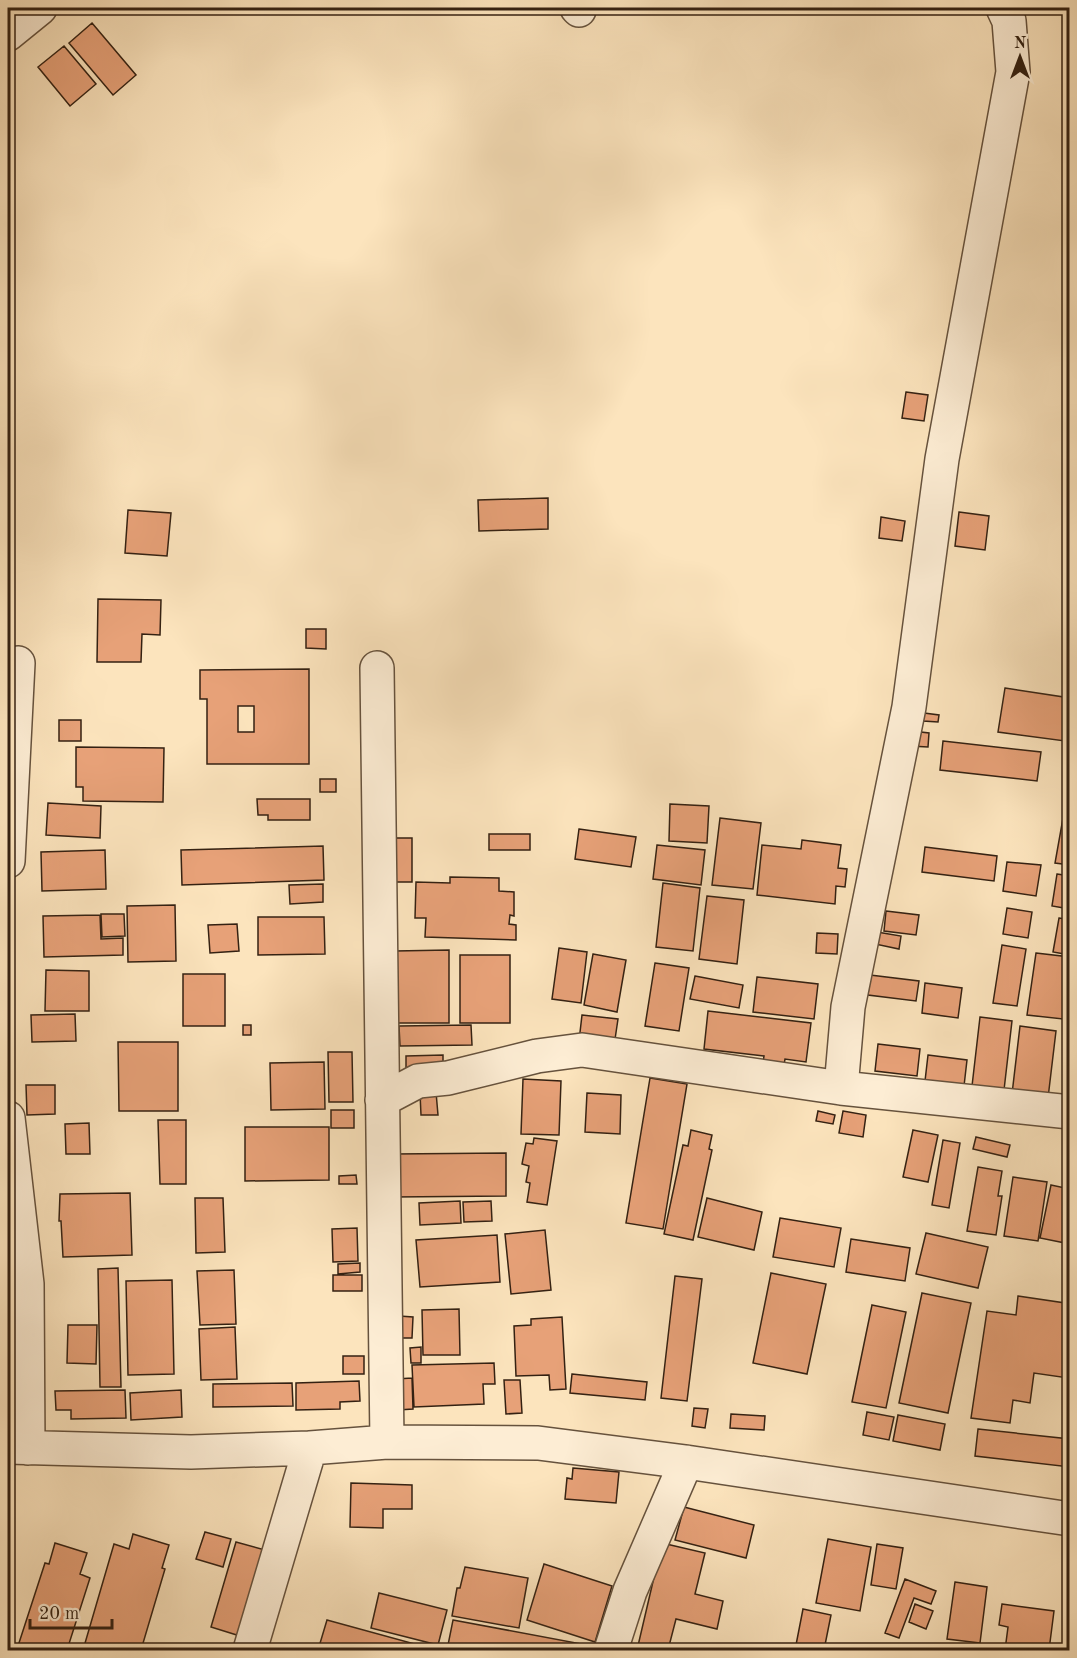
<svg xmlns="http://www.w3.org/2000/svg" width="1077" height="1658" viewBox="0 0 1077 1658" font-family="'Old Standard TT',serif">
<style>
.building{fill:#e7a178;stroke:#342112;stroke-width:1.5;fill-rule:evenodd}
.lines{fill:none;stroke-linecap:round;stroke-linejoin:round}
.minor-casing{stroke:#66523d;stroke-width:36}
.minor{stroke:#fdedd4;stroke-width:33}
</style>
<rect width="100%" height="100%" fill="#fce4bd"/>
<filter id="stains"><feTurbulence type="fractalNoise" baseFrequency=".00333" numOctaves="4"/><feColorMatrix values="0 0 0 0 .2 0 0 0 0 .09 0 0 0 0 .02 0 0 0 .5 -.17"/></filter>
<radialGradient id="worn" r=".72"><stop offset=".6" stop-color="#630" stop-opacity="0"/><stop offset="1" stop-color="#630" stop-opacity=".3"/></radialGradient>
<path class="building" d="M 92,23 L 136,75 L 113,95 L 69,43 Z
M 64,46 L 96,84 L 70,106 L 38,67 Z
M 906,392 L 928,395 L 924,421 L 902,418 Z
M 548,498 L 548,529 L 479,531 L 478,500 Z
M 128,510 L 171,513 L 167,556 L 125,553 Z
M 959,512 L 989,516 L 985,550 L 955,546 Z
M 881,517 L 905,521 L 902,541 L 879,538 Z
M 98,599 L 161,600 L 160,635 L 142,634 L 141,662 L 97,662 Z
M 306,629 L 326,629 L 326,649 L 306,648 Z
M 309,669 L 309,764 L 207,764 L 207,699 L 200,699 L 200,670 ZM 238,706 L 254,706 L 254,732 L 238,732 Z
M 1005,688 L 1070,698 L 1065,741 L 998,732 Z
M 924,713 L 939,715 L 938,722 L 923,721 Z
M 59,720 L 81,720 L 81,741 L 59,741 Z
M 912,731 L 929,733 L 928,747 L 910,746 Z
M 943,741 L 1041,752 L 1037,781 L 940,770 Z
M 76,747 L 164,748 L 163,802 L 83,801 L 83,787 L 76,787 Z
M 320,779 L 336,779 L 336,792 L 320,792 Z
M 257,799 L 310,799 L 310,820 L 268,820 L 268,815 L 258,815 Z
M 48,803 L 101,806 L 100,838 L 46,835 Z
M 670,804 L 709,806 L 707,843 L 669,841 Z
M 720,818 L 761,823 L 753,889 L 712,885 Z
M 1063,818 L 1070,819 L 1070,865 L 1055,863 Z
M 579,829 L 636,837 L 631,867 L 575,859 Z
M 489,834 L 530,834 L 530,850 L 489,850 Z
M 386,838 L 412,838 L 412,882 L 387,882 Z
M 802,840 L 841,845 L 838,868 L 847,869 L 845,887 L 836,886 L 835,904 L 757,895 L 762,845 L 801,849 Z
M 657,845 L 705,850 L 701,885 L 653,879 Z
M 323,846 L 324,880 L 182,885 L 181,850 Z
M 925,847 L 997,856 L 994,881 L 922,872 Z
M 105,850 L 106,889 L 42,891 L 41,852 Z
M 1007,862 L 1041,865 L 1036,896 L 1003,891 Z
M 1057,874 L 1070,876 L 1070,909 L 1052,906 Z
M 450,877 L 499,878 L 499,891 L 514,892 L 514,916 L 510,915 L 509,924 L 516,925 L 516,940 L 425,937 L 426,918 L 415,918 L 416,882 L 450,883 Z
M 663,883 L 700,888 L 693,951 L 656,947 Z
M 323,884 L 323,902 L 290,904 L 289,885 Z
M 707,896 L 744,900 L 737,964 L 699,959 Z
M 175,905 L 176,961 L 128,962 L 127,906 Z
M 1007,908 L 1032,912 L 1028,938 L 1003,934 Z
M 886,911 L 919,915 L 916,935 L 884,931 Z
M 101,914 L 124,914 L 125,936 L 102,937 Z
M 100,915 L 101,939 L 123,938 L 123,955 L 44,957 L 43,916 Z
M 258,917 L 324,917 L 325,954 L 258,955 Z
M 1059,918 L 1070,920 L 1070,955 L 1053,952 Z
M 237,924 L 239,951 L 210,953 L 208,925 Z
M 877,932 L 901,936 L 899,949 L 875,944 Z
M 817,933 L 838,934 L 837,954 L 816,953 Z
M 1002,945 L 1026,949 L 1017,1006 L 993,1003 Z
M 559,948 L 587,952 L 581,1003 L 552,999 Z
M 449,950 L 449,1023 L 395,1023 L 395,951 Z
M 1036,953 L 1070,957 L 1063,1019 L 1027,1015 Z
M 593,954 L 626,960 L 617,1012 L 584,1005 Z
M 460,955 L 510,955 L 510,1023 L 460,1023 Z
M 655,963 L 689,968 L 679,1031 L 645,1026 Z
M 46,970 L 89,971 L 89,1011 L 45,1011 Z
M 183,974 L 225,974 L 225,1026 L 183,1026 Z
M 870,975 L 919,981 L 916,1001 L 868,995 Z
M 695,976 L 743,985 L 739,1008 L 690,999 Z
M 757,977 L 818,984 L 814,1019 L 753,1012 Z
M 925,983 L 962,988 L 958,1018 L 922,1013 Z
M 708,1011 L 811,1023 L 806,1062 L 785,1059 L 783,1071 L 762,1069 L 764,1056 L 704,1049 Z
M 75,1014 L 76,1041 L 32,1042 L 31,1015 Z
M 582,1015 L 618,1019 L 614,1046 L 579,1041 Z
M 980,1017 L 1012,1021 L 1004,1090 L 972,1086 Z
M 243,1025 L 251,1025 L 251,1035 L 243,1035 Z
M 471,1025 L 472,1045 L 400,1046 L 399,1026 Z
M 1020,1026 L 1056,1031 L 1048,1098 L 1012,1094 Z
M 118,1042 L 178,1042 L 178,1111 L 119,1111 Z
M 878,1044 L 920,1049 L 917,1076 L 875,1071 Z
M 328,1052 L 352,1052 L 353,1102 L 329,1102 Z
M 443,1055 L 443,1076 L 406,1076 L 406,1056 Z
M 928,1055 L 967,1060 L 964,1086 L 925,1081 Z
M 324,1062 L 325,1109 L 271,1110 L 270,1063 Z
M 650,1078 L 687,1084 L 663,1229 L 626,1223 Z
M 523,1079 L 561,1081 L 559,1135 L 521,1134 Z
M 26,1085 L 55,1085 L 55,1114 L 27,1115 Z
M 436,1092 L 438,1115 L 421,1115 L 420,1093 Z
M 587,1093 L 621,1095 L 620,1134 L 585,1132 Z
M 331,1110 L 354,1110 L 354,1128 L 331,1128 Z
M 818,1111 L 835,1115 L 833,1124 L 816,1121 Z
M 843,1111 L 866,1115 L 863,1137 L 839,1133 Z
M 158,1120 L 186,1120 L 186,1184 L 160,1184 Z
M 89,1123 L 90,1154 L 66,1154 L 65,1124 Z
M 245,1127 L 329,1127 L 329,1180 L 245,1181 Z
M 691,1130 L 712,1135 L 709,1149 L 712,1150 L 693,1240 L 664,1234 L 683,1145 L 688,1146 Z
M 913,1130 L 938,1135 L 928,1182 L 903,1177 Z
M 976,1137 L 1010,1145 L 1007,1157 L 973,1149 Z
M 534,1138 L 557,1141 L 547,1205 L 527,1202 L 530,1183 L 526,1182 L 529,1166 L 522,1164 L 526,1143 L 533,1144 Z
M 943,1140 L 960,1143 L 949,1208 L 932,1205 Z
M 506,1153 L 506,1196 L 393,1197 L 393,1154 Z
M 978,1167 L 1002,1171 L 998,1196 L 1002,1196 L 996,1235 L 967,1231 Z
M 356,1175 L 357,1184 L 339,1184 L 339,1176 Z
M 1013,1177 L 1047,1182 L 1038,1241 L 1004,1236 Z
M 1051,1185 L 1070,1189 L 1070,1244 L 1040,1238 Z
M 130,1193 L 132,1255 L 63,1257 L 61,1221 L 59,1221 L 60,1194 Z
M 195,1198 L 223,1198 L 225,1252 L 196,1253 Z
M 707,1198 L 762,1212 L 754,1250 L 698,1237 Z
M 460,1201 L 461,1223 L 420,1225 L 419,1203 Z
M 491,1201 L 492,1221 L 464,1222 L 463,1202 Z
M 780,1218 L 841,1228 L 834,1267 L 773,1257 Z
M 357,1228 L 358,1261 L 333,1262 L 332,1229 Z
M 545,1230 L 551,1290 L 511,1294 L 505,1234 Z
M 926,1233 L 988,1247 L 978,1288 L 916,1274 Z
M 497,1235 L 500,1282 L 420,1287 L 416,1240 Z
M 851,1239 L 910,1248 L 905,1281 L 846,1272 Z
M 360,1263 L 360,1272 L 338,1274 L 338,1264 Z
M 118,1268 L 121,1387 L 100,1387 L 98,1269 Z
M 234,1270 L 236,1324 L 200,1325 L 197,1271 Z
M 771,1273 L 826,1284 L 807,1374 L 753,1363 Z
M 333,1275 L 362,1275 L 362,1291 L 333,1291 Z
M 675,1276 L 702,1279 L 687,1401 L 661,1398 Z
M 172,1280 L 174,1374 L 128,1375 L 126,1281 Z
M 922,1293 L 971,1303 L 948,1413 L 899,1403 Z
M 1018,1296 L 1065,1303 L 1064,1313 L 1070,1313 L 1068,1378 L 1034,1373 L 1030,1403 L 1013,1400 L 1010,1423 L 971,1418 L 987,1311 L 1016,1315 Z
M 872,1305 L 906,1312 L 886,1408 L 852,1402 Z
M 459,1309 L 460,1355 L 423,1355 L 422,1310 Z
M 399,1316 L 413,1317 L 412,1338 L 399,1338 Z
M 562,1317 L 566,1389 L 550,1390 L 549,1375 L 516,1376 L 514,1326 L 531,1325 L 531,1319 Z
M 8,1325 L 10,1325 L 11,1409 L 8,1409 Z
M 68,1325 L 97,1325 L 96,1364 L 67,1363 Z
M 235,1327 L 237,1379 L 201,1380 L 199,1329 Z
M 421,1347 L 421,1363 L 411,1363 L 410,1348 Z
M 343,1356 L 364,1356 L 364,1374 L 343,1374 Z
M 494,1363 L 495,1384 L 483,1384 L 484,1404 L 414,1407 L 412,1365 Z
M 572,1374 L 647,1382 L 645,1400 L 570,1393 Z
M 412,1378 L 413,1409 L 398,1410 L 396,1379 Z
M 504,1380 L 520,1380 L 522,1413 L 506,1414 Z
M 359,1381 L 360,1401 L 340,1402 L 340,1409 L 296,1410 L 296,1383 Z
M 292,1383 L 293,1406 L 213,1407 L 213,1384 Z
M 125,1390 L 126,1418 L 71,1419 L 71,1410 L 56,1410 L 55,1391 Z
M 181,1390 L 182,1417 L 131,1420 L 130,1393 Z
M 694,1408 L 708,1409 L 705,1428 L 692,1426 Z
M 867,1412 L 894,1417 L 889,1440 L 863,1435 Z
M 731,1414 L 765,1416 L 764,1430 L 730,1428 Z
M 898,1415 L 945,1424 L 940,1450 L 893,1441 Z
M 978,1429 L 1070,1439 L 1070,1467 L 975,1456 Z
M 573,1468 L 619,1472 L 616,1503 L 565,1499 L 567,1478 L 572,1479 Z
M 351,1483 L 412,1485 L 412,1509 L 383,1509 L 383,1528 L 350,1527 Z
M 684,1507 L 754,1525 L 746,1558 L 675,1540 Z
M 205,1532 L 231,1539 L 223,1567 L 196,1559 Z
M 133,1534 L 169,1545 L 162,1568 L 165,1569 L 141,1650 L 83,1650 L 114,1544 L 129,1549 Z
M 828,1539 L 871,1547 L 860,1611 L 816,1603 Z
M 236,1542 L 265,1550 L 240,1636 L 211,1627 Z
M 55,1543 L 87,1553 L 80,1574 L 90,1578 L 67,1650 L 33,1650 L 18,1646 L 45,1563 L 49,1564 Z
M 662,1543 L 705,1553 L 695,1594 L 723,1601 L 717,1629 L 676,1619 L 668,1650 L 637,1650 Z
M 877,1544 L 903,1548 L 896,1589 L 871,1585 Z
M 544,1564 L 612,1586 L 595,1642 L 527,1620 Z
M 465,1567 L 528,1578 L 519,1628 L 452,1616 L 457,1588 L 460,1588 Z
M 905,1579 L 936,1591 L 931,1604 L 914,1598 L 899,1638 L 885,1633 Z
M 955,1582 L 987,1587 L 980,1643 L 947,1639 Z
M 379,1593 L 447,1610 L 438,1645 L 371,1628 Z
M 915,1604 L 933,1611 L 926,1629 L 909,1622 Z
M 1002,1604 L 1054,1611 L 1049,1650 L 1005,1650 L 1008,1627 L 999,1625 Z
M 803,1609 L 831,1615 L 824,1650 L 795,1650 Z
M 1068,1615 L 1070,1650 L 1063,1650 Z
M 327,1620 L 433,1649 L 433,1650 L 318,1650 Z
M 453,1620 L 587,1645 L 586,1650 L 447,1650 Z
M 877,1644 L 898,1650 L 875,1650 Z"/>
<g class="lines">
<defs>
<path id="minor" d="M 577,8 L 579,10
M 8,34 L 40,8
M 377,668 L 387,1442
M 8,861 L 18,663
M 841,1088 L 848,1007 L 909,707 L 942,459 L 1013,72 L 1009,21 L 1003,8
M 382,1100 L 418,1081 L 448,1078 L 537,1056 L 582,1050 L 841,1088 L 1070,1112
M 8,1118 L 27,1284 L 28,1448
M 8,1447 L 191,1452 L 310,1448 L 387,1442 L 538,1443 L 686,1462 L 1070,1519
M 250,1650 L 310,1448
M 611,1650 L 630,1591 L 686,1462"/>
</defs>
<use href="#minor" class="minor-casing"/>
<use href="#minor" class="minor"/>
</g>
<rect width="1077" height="1658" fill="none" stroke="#fce4bd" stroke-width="30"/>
<rect x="9" y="9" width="1059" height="1640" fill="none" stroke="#342112" stroke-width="3"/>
<rect x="15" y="15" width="1047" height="1628" fill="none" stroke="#342112" stroke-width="1.5"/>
<g transform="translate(1020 57)" stroke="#fdedd4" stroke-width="4.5" paint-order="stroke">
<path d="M0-4.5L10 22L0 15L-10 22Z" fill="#342112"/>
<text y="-9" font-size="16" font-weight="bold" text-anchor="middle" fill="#342112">N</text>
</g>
<path d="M30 1619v9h82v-9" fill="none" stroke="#342112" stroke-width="3"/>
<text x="39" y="1619" font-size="18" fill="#342112" stroke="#fdedd4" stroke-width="4.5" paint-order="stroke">20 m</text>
<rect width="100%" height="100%" filter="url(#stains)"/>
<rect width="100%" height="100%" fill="url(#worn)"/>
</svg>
